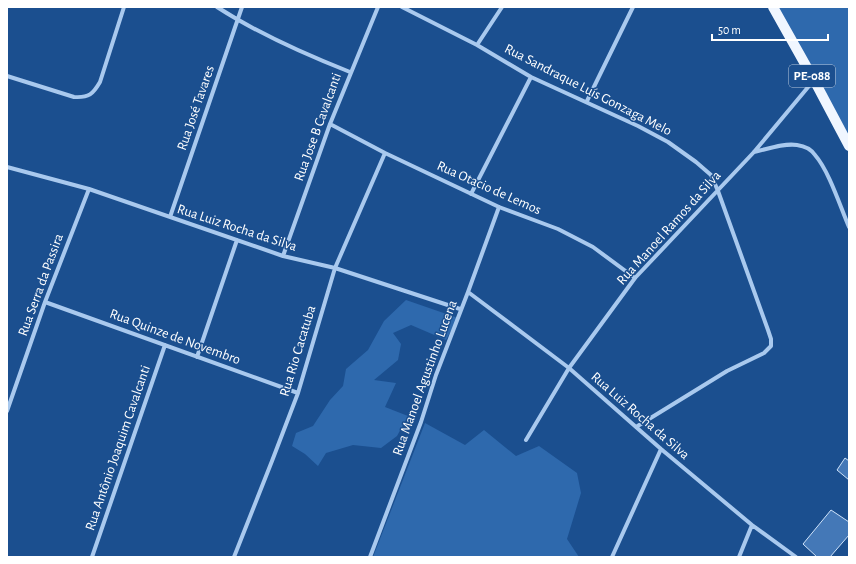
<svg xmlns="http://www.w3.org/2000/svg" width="856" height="564" viewBox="0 0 856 564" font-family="'Alegreya Sans',sans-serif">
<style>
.green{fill:#2e69ad}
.building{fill:#4478b7;stroke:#cfe3fa}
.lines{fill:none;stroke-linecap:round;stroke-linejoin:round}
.street{stroke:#a9c9ee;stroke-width:4}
.primary{stroke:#f0f6ff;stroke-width:10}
.labels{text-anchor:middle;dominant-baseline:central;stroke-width:3;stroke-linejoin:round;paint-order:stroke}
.shield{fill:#1b4f8f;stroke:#bbcadd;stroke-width:1}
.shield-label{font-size:13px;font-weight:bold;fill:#fff}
.street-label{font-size:14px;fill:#fff;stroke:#1b4f8f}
</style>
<rect width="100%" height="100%" fill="#1b4f8f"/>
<path class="green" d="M 776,7 L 849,7 L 849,148 Z
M 406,300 L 458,318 L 446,340 L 411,325 L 393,333 L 401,344 L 398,360 L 374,380 L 396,383 L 385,407 L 408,416 L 397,436 L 381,448 L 353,445 L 326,453 L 318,466 L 305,454 L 292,446 L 296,433 L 313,426 L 330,400 L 343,386 L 346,369 L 368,350 L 384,321 Z
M 425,423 L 465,445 L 484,430 L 516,456 L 539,446 L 577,473 L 581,493 L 567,539 L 579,557 L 373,557 Z"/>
<path class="building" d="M 845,458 L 849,461 L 849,480 L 837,470 Z
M 831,510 L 849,522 L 849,535 L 830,557 L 817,557 L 803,544 Z"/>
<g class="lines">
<path class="street" d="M 217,7 C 259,34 304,54 350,72
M 402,7 L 477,45 L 531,77 L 638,126 L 668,142 L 696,162 L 711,175 L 718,191 L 768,330 L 771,339 L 771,346 L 764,353 L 727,371 L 636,427
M 477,45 L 502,7
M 7,76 L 74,97 C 89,98 93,94 100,82 L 124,7
M 587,101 L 633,7
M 330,124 L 385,153 L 499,207 L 558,229 L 593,247 L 635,278
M 754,152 C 768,149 783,143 797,145 C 804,146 811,149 815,155 C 829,171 840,206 849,227
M 7,167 L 89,189 L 283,256 L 335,268 L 460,309
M 471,194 L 531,77
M 170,217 L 242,7
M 283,256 L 330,124 L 378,7
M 468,292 L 569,368 L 661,449 L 752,525 L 796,557
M 45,302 L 298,393
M 197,357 L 237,240
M 7,411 L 45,302 L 89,189
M 526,440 L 569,368 L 635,278 L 754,152 L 814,80
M 92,557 L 165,345
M 234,557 L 272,461 L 298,393 L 335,268 L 385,153
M 370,557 L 421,422 L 436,375 L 468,292 L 499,207
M 612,557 L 661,449
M 739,557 L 752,525"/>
<path class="primary" d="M 773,7 L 814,80 L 849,146"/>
</g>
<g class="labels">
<rect class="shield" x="789" y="65" width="46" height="22" rx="3"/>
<g class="shield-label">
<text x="812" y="76">PE-088</text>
</g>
<g class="street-label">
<text transform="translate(588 90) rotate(27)">Rua Sandraque Luís Gonzaga Melo</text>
<text transform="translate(196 108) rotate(-71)">Rua José Tavares</text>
<text transform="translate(318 127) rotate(-70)">Rua Jose B Cavalcanti</text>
<text transform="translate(489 188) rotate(24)">Rua Otacio de Lemos</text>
<text transform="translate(237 228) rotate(18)">Rua Luiz Rocha da Silva</text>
<text transform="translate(669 228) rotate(-48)">Rua Manoel Ramos da Silva</text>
<text transform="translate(41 285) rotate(-70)">Rua Serra da Passira</text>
<text transform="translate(175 337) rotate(20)">Rua Quinze de Novembro</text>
<text transform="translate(298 351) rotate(-73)">Rua Rio Cacatuba</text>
<text transform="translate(425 378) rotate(-70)">Rua Manoel Agustinho Lucena</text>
<text transform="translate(640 416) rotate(41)">Rua Luiz Rocha da Silva</text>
<text transform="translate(118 448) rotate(-71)">Rua Antônio Joaquim Cavalcanti</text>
</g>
</g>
<rect width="856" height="564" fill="none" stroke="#ffffff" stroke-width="16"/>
<path d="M712 34v6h116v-6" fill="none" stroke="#ffffff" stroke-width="2"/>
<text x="718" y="34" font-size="12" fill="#ffffff" stroke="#1b4f8f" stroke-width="3" paint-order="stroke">50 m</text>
</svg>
